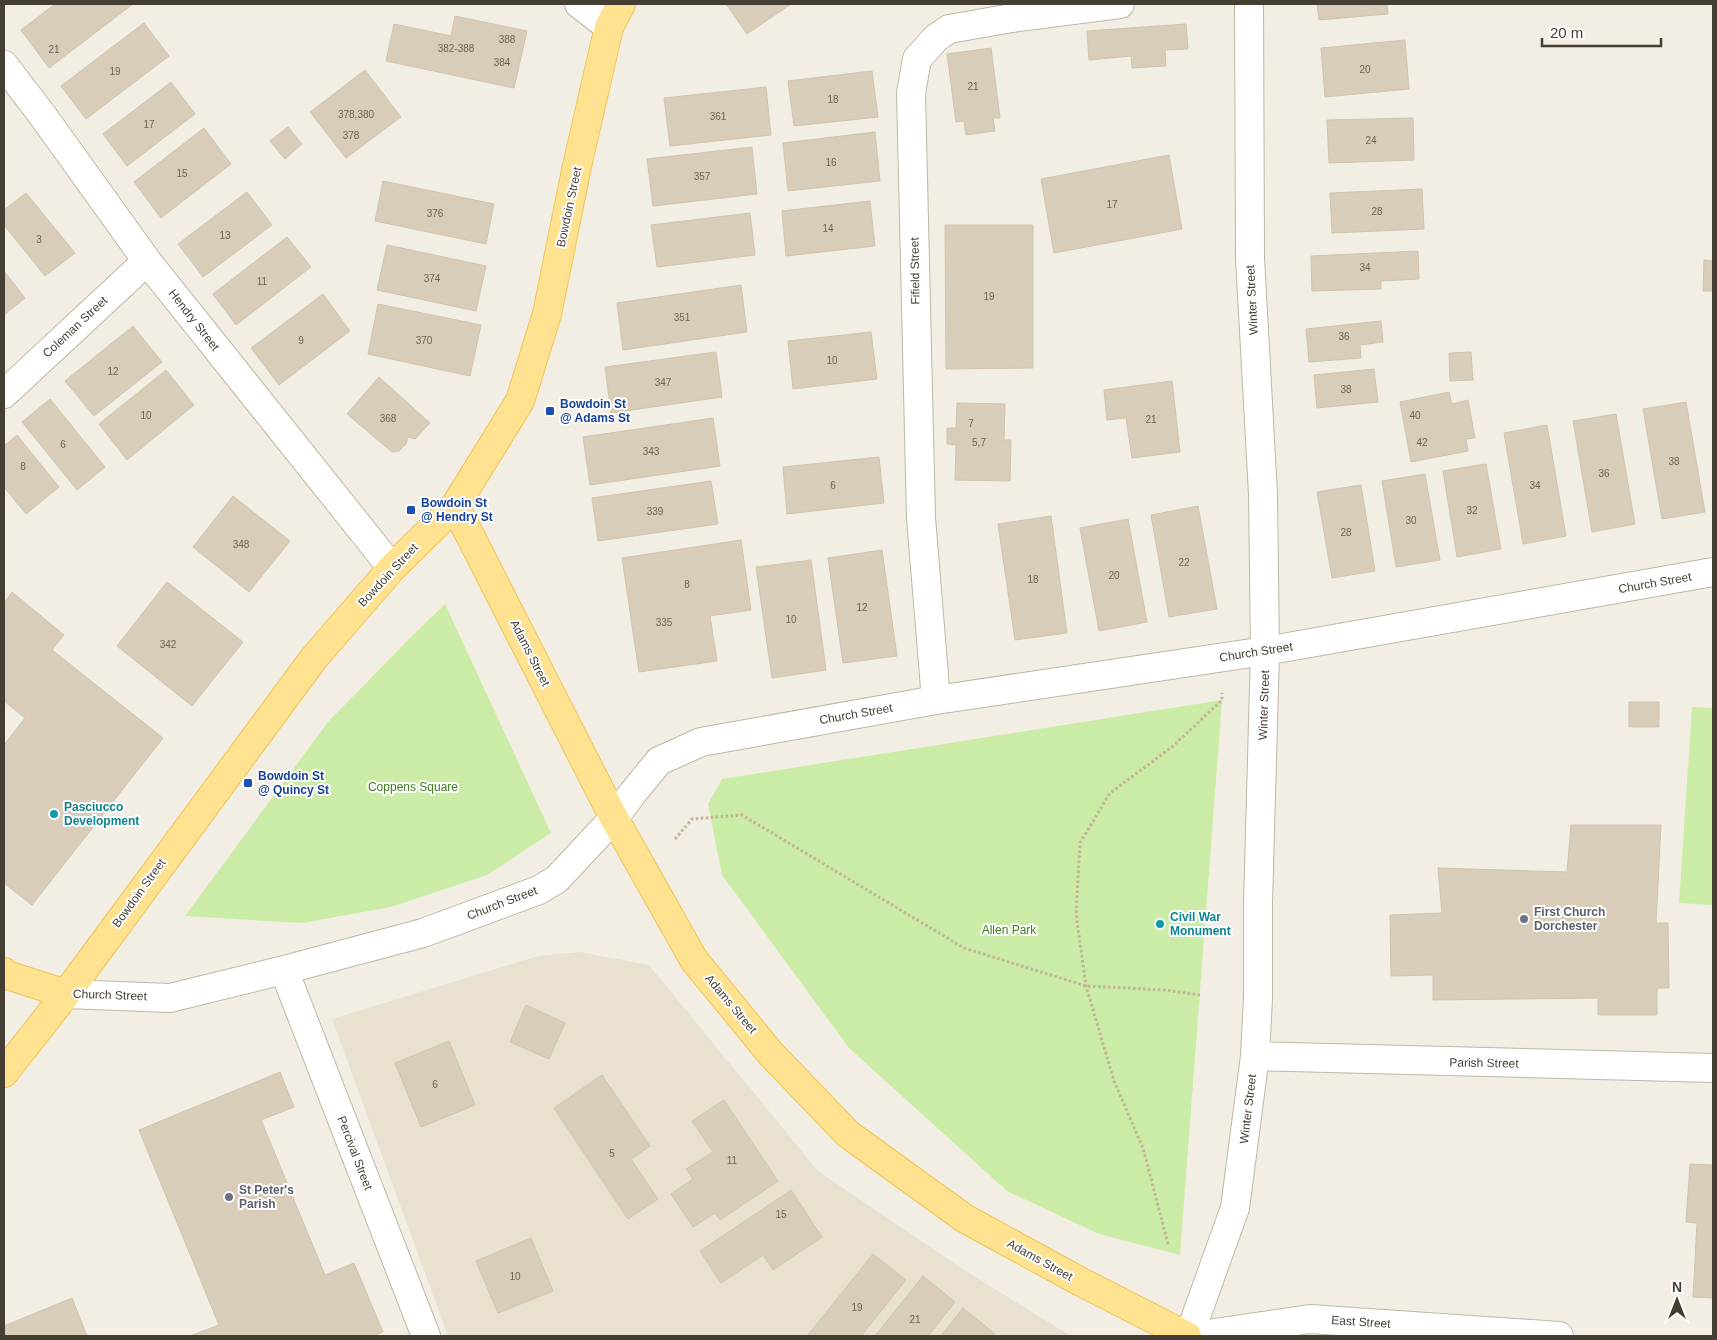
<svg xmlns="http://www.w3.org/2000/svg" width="1717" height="1340" viewBox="0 0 1717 1340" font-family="Arial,sans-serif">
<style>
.residential{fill:#e8e1d0}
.green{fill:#cbeca7}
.building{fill:#d9cdba;stroke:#d1c3aa}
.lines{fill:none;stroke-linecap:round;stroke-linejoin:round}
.minor-casing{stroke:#bfb7a5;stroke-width:30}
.major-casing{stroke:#eec456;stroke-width:30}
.path{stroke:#c2b394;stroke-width:3;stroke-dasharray:2.5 2.5;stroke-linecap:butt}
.minor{stroke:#fff;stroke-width:28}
.major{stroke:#ffe290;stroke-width:28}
.transit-dot{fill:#1a4fb4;stroke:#fff;stroke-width:2}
.culture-dot{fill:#0f9aa8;stroke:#fff;stroke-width:2}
.worship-dot{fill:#6b7280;stroke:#fff;stroke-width:2}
.labels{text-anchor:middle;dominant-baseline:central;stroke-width:4;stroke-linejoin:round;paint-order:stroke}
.number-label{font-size:10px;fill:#6a6254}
.street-label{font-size:12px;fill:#453e32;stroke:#fff}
.transit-label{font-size:12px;font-weight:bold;fill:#164399;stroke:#fff;text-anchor:start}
.park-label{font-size:12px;fill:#417c21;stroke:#fff}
.culture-label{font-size:12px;font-weight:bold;fill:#0d838f;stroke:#fff;text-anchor:start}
.worship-label{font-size:12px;font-weight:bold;fill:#5b616d;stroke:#fff;text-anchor:start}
</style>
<rect width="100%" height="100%" fill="#f3eee3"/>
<path class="residential" d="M 580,952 L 649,965 L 818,1171 L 961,1268 L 1071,1336 L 448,1336 L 332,1019 L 538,956 Z"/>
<path class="green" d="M 445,604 L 551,833 L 487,875 L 391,907 L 302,923 L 185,916 L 328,722 L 407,641 Z
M 1222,700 L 1180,1255 L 1099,1234 L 1007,1191 L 849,1048 L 722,875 L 708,804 L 722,779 Z
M 1692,707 L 1713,708 L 1713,905 L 1679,903 Z"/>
<path class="building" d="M 55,4 L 133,4 L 49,68 L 21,30 Z
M 726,4 L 791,4 L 747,34 Z
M 1317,4 L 1387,4 L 1388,14 L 1319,20 Z
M 455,16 L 527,31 L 514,88 L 386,61 L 394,24 L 451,36 Z
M 144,23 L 169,56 L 86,119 L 61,86 Z
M 1186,24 L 1188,49 L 1165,50 L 1166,66 L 1132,68 L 1131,56 L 1089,60 L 1087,31 Z
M 1405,40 L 1409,89 L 1325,97 L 1321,48 Z
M 991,48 L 1000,118 L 993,118 L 995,131 L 966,135 L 964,121 L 956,122 L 947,54 Z
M 365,70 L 401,117 L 346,158 L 310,112 Z
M 872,71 L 878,117 L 794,126 L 788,81 Z
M 171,82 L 195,114 L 127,166 L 103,134 Z
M 766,87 L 771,135 L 670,146 L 664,98 Z
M 1413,118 L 1414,160 L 1329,163 L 1327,120 Z
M 288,127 L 302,144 L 285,159 L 270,141 Z
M 204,128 L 231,164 L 161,218 L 134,182 Z
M 875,132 L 880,181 L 788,191 L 783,143 Z
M 752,147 L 757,194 L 653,206 L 647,159 Z
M 1169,155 L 1182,229 L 1054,253 L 1041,179 Z
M 383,181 L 494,204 L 486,244 L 375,221 Z
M 1422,189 L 1424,229 L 1332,233 L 1330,193 Z
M 247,192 L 272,225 L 203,277 L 178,244 Z
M 26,193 L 75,253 L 45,276 L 4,225 L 4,210 Z
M 870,201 L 875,246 L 786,256 L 782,211 Z
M 750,213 L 755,255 L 657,267 L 651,225 Z
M 945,225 L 1033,225 L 1033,368 L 946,369 Z
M 287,237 L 311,267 L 236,325 L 213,294 Z
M 387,245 L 486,266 L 476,311 L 377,290 Z
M 1418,251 L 1419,279 L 1381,281 L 1381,289 L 1312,291 L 1311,256 Z
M 1704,260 L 1713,261 L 1713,291 L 1703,291 Z
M 4,271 L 25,298 L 4,315 Z
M 741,285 L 747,332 L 623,350 L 617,303 Z
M 323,294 L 350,331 L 279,385 L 251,348 Z
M 378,304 L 481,325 L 470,376 L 368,354 Z
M 1381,321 L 1383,342 L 1360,345 L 1361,358 L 1309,362 L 1306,329 Z
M 133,326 L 162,362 L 94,416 L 65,381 Z
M 871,332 L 877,379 L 793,389 L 788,341 Z
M 716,352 L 722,397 L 611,413 L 605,367 Z
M 1471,352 L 1473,380 L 1450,381 L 1449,353 Z
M 1374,369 L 1378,402 L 1317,408 L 1314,375 Z
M 166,370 L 194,405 L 127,460 L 99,424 Z
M 379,377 L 430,423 L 415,439 L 408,437 L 406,444 L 399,451 L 392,452 L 347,414 Z
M 1172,381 L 1180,452 L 1132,458 L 1126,418 L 1107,420 L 1104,390 Z
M 1449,392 L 1452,404 L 1468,400 L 1475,438 L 1466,439 L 1468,451 L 1411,462 L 1400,402 Z
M 50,399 L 105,467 L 77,490 L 22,422 Z
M 1686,402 L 1705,512 L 1662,519 L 1643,409 Z
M 957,403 L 1005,404 L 1004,440 L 1011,440 L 1010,481 L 955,480 L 956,445 L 947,444 L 947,428 L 956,428 Z
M 1616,414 L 1635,524 L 1592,532 L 1573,421 Z
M 713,418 L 720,466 L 590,485 L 583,437 Z
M 1547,425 L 1566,536 L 1523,544 L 1504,433 Z
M 17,435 L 59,487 L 26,514 L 4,487 L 4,446 Z
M 879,457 L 884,503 L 787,514 L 783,467 Z
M 1486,464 L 1501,549 L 1457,557 L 1443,471 Z
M 1425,474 L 1440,560 L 1396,567 L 1382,481 Z
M 711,481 L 718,524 L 598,541 L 592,498 Z
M 1361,485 L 1375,571 L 1332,578 L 1317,492 Z
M 233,496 L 290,541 L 249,592 L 193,547 Z
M 1198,506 L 1217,609 L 1169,617 L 1151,515 Z
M 1051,516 L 1067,633 L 1015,640 L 998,524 Z
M 1128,519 L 1147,622 L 1099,631 L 1080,528 Z
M 741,540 L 751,610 L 710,616 L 717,661 L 639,672 L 622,558 Z
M 882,550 L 897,656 L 843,663 L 828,558 Z
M 811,560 L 826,670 L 772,678 L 756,567 Z
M 167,582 L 243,642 L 192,706 L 117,646 Z
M 12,592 L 64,635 L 52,650 L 163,738 L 32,905 L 4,883 L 4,745 L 25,718 L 4,701 L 4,603 Z
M 1629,702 L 1659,702 L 1659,727 L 1629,727 Z
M 1571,825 L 1661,825 L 1656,923 L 1668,923 L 1669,988 L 1657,988 L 1657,1015 L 1598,1015 L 1598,998 L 1433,1000 L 1433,975 L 1391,976 L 1390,915 L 1442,913 L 1438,868 L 1567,872 Z
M 526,1005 L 565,1023 L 549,1059 L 510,1042 Z
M 449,1041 L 475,1105 L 421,1127 L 395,1063 Z
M 280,1072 L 294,1107 L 261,1120 L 325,1275 L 354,1263 L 383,1332 L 373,1336 L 190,1336 L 219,1325 L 139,1130 Z
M 602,1075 L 650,1146 L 631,1159 L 658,1199 L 628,1219 L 554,1108 Z
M 724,1100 L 778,1181 L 720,1220 L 715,1213 L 693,1227 L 671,1194 L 693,1179 L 686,1169 L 713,1152 L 692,1121 Z
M 1690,1164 L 1713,1165 L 1713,1298 L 1693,1297 L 1697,1223 L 1686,1222 Z
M 791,1190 L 822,1237 L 773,1270 L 763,1255 L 721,1283 L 700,1251 Z
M 531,1238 L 553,1291 L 498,1313 L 476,1261 Z
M 873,1254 L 906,1280 L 861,1336 L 809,1336 L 808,1335 Z
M 923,1276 L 955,1302 L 928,1336 L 875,1336 Z
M 72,1298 L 87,1336 L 4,1336 L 4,1326 Z
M 963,1308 L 995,1334 L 994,1336 L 941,1336 Z"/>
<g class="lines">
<defs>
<path id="minor" d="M 579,4 L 609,27
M 4,65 L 43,116 L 147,261 L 392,568
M 4,394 L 147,261
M 936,700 L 921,518 L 911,93 L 917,59 L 936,38 L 949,29 L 1012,18 L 1120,4
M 284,970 L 426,1336
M 66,994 L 170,998 L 284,970 L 423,933 L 539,890 L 557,879 L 614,818 L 632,794 L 659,761 L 701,742 L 936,700 L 1265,651 L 1713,572
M 1255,1056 L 1713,1068
M 1189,1336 L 1235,1208 L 1255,1056 L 1258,998 L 1258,904 L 1265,651 L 1263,494 L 1250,258 L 1249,4
M 1194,1336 L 1310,1319 L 1559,1336"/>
<path id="major" d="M 455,506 L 614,818 L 694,960 L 771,1054 L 848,1134 L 964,1218 L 1081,1282 L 1187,1336
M 4,972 L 7,975 L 66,994
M 4,1073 L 66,994 L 314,658 L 392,568 L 455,506 L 520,401 L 547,314 L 577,166 L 609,27 L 621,4"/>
</defs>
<use href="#minor" class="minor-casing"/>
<use href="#major" class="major-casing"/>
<path class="path" d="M 675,839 L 692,819 L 742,815 L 964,948 L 1086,986 L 1165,990 L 1200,995
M 1168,1244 L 1143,1148 L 1114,1081 L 1086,986 L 1076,914 L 1080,843 L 1110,793 L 1172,747 L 1222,700 L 1222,693"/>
<use href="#minor" class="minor"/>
<use href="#major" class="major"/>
</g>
<g class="transit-dot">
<rect x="545" y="406" width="10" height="10" rx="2.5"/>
<rect x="406" y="505" width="10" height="10" rx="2.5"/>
<rect x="243" y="778" width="10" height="10" rx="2.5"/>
</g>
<g class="culture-dot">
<circle cx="54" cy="814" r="5"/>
<circle cx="1160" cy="924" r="5"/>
</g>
<g class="worship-dot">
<circle cx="1524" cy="919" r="5"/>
<circle cx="229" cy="1197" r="5"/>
</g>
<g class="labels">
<g class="number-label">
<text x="507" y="39">388</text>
<text x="456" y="48">382-388</text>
<text x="54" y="49">21</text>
<text x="502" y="62">384</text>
<text x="1365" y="69">20</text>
<text x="115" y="71">19</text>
<text x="973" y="86">21</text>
<text x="833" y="99">18</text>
<text x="356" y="114">378,380</text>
<text x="718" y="116">361</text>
<text x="149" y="124">17</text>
<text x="351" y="135">378</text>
<text x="1371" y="140">24</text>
<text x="831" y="162">16</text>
<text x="182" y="173">15</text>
<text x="702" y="176">357</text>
<text x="1112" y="204">17</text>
<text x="1377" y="211">28</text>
<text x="435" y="213">376</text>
<text x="828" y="228">14</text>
<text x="225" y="235">13</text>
<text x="39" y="239">3</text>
<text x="1365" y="267">34</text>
<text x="432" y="278">374</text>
<text x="262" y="281">11</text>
<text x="989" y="296">19</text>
<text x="682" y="317">351</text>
<text x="1344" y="336">36</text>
<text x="301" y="340">9</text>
<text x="424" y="340">370</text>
<text x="832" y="360">10</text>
<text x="113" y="371">12</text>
<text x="663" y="382">347</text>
<text x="1346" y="389">38</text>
<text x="146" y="415">10</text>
<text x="1415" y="415">40</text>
<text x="388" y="418">368</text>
<text x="1151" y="419">21</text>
<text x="971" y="423">7</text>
<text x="979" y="442">5,7</text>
<text x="1422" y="442">42</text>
<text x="63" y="444">6</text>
<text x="651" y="451">343</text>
<text x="1674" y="461">38</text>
<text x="23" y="466">8</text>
<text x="1604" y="473">36</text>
<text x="833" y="485">6</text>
<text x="1535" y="485">34</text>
<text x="1472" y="510">32</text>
<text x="655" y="511">339</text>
<text x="1411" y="520">30</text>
<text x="1346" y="532">28</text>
<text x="241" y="544">348</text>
<text x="1184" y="562">22</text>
<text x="1114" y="575">20</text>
<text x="1033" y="579">18</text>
<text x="687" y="584">8</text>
<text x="862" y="607">12</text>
<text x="791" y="619">10</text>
<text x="664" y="622">335</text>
<text x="168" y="644">342</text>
<text x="435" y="1084">6</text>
<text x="612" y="1153">5</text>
<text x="732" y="1160">11</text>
<text x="781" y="1214">15</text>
<text x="515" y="1276">10</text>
<text x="857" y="1307">19</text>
<text x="915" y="1319">21</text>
</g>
<g class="street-label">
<text transform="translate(569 207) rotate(-78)">Bowdoin Street</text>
<text transform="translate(915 271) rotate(-91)">Fifield Street</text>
<text transform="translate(1252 300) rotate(-93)">Winter Street</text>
<text transform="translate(194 320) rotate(52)">Hendry Street</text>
<text transform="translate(75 327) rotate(-43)">Coleman Street</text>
<text transform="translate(388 575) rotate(-47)">Bowdoin Street</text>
<text transform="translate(1655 583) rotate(-10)">Church Street</text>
<text transform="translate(1256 652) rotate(-9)">Church Street</text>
<text transform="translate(530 653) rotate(63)">Adams Street</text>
<text transform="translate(1264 705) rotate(-88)">Winter Street</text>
<text transform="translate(856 714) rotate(-10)">Church Street</text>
<text transform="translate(139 893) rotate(-54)">Bowdoin Street</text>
<text transform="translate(502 903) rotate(-21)">Church Street</text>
<text transform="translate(110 995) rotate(2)">Church Street</text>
<text transform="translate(731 1004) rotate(50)">Adams Street</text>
<text transform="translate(1484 1063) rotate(1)">Parish Street</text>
<text transform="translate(1248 1109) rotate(-83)">Winter Street</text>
<text transform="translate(355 1153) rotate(69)">Percival Street</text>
<text transform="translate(1040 1260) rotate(29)">Adams Street</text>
<text transform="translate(1361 1322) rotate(4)">East Street</text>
</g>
<g class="transit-label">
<text x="560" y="404">Bowdoin St<tspan x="560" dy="14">@ Adams St</tspan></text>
<text x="421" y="503">Bowdoin St<tspan x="421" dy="14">@ Hendry St</tspan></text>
<text x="258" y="776">Bowdoin St<tspan x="258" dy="14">@ Quincy St</tspan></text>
</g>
<g class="park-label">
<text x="413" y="787">Coppens Square</text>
<text x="1009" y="930">Allen Park</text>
</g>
<g class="culture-label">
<text x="64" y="807">Pasciucco<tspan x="64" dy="14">Development</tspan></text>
<text x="1170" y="917">Civil War<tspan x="1170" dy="14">Monument</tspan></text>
</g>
<g class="worship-label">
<text x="1534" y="912">First Church<tspan x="1534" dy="14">Dorchester</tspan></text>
<text x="239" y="1190">St Peter's<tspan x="239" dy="14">Parish</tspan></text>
</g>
</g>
<rect width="1717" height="1340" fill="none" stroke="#453e32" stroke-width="10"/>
<g transform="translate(1677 1300)" stroke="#ffffff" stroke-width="4" paint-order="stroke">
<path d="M0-4L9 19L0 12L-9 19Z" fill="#453e32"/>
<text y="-8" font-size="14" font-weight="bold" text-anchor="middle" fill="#453e32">N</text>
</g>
<path d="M1542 38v8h119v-8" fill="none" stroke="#453e32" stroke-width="2.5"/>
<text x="1550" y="38" font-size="15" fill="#453e32" stroke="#ffffff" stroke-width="4" paint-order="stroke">20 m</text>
</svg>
